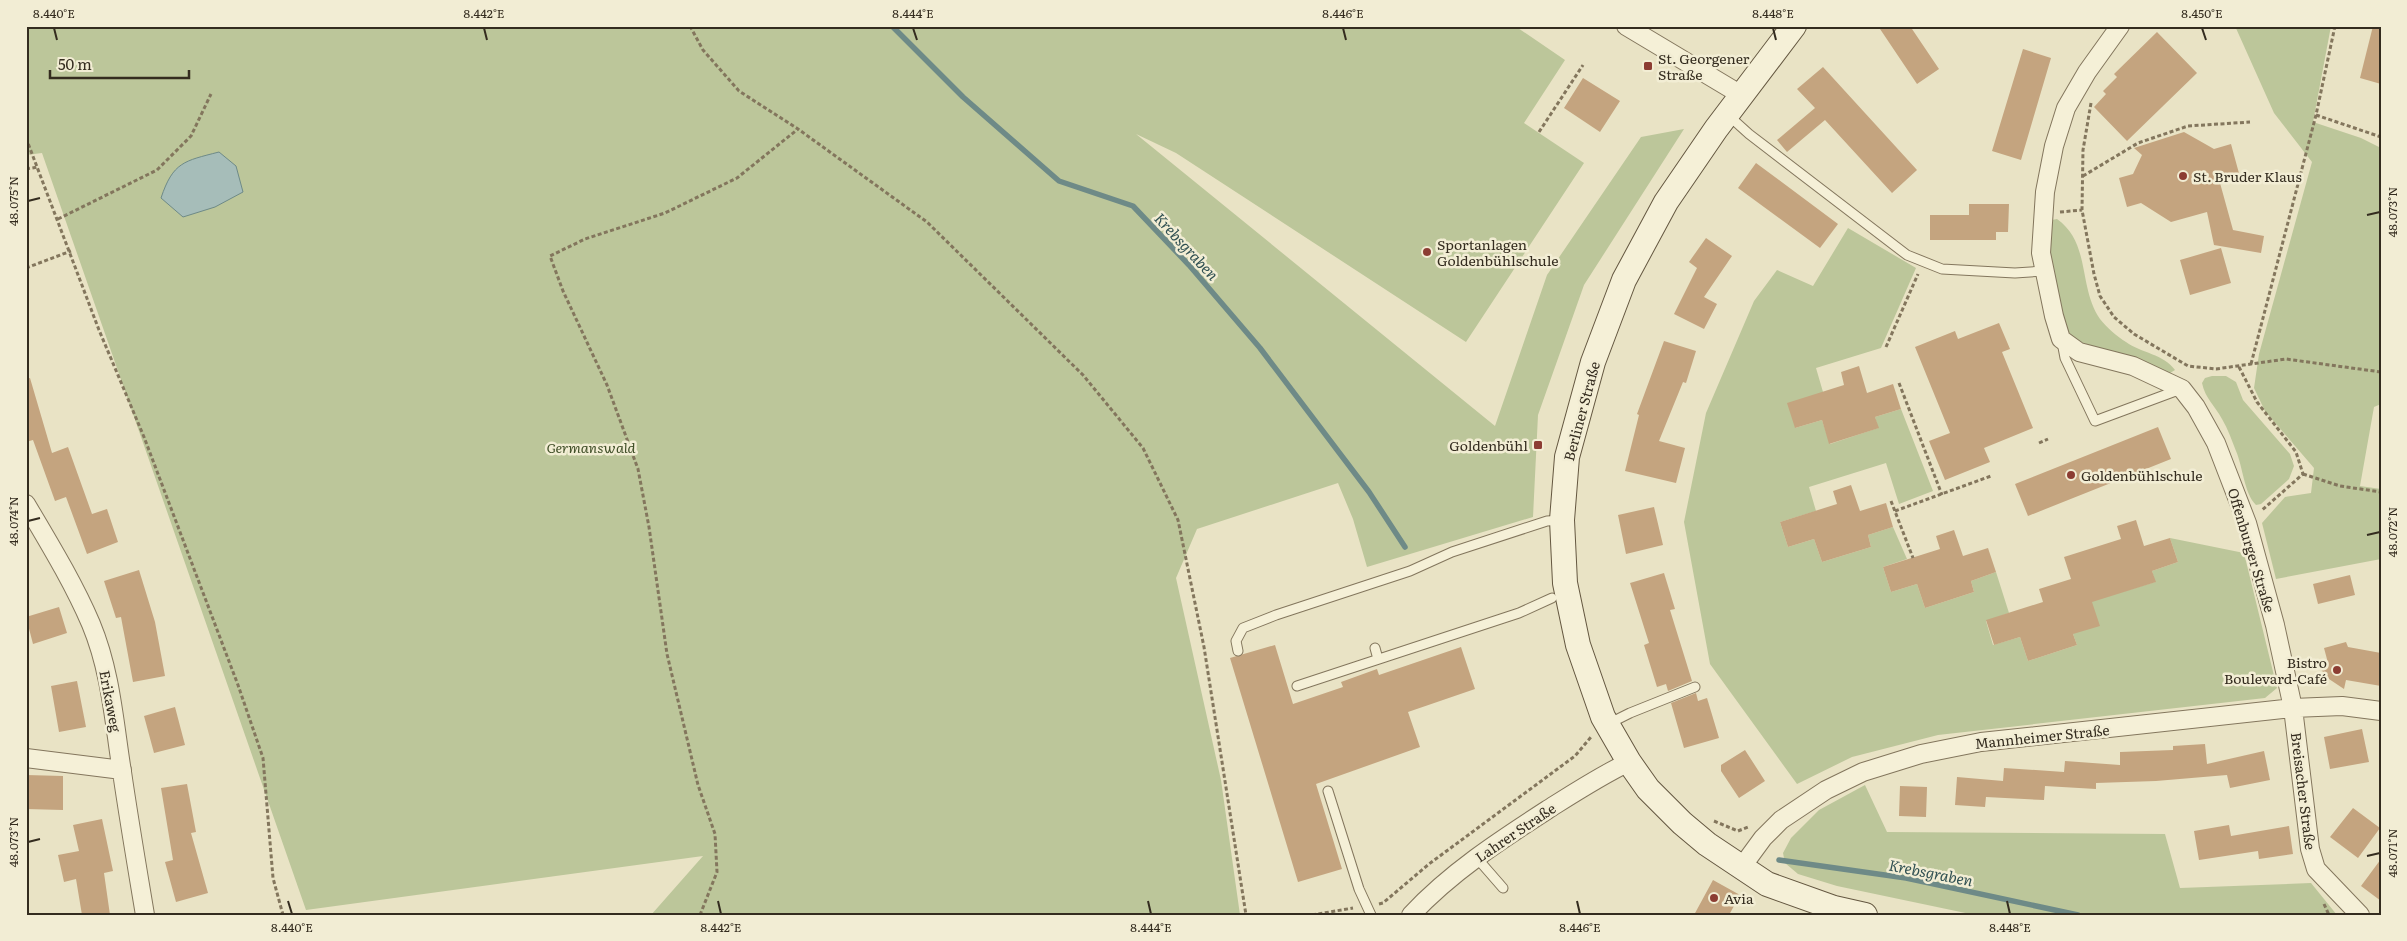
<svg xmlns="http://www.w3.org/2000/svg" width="2407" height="941" viewBox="0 0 2407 941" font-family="Literata,serif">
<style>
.green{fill:#bcc69a}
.water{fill:#a6bdb9;stroke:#6e8a87}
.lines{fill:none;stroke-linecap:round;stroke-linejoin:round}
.stream{stroke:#6e8a87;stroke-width:5.5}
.building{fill:#c4a47f}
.lane-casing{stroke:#83765d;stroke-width:11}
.street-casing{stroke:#83765d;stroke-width:20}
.secondary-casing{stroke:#645740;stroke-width:26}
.path{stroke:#83765d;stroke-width:3;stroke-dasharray:4 2.5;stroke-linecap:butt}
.lane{stroke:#f5f0d7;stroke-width:9}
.street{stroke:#f5f0d7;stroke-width:18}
.secondary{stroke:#f5f0d7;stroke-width:24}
.ticks{fill:none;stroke:#342c1f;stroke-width:2}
.poi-dot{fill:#8c3d33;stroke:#f2edd4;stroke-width:2}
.labels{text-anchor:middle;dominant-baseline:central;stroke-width:5;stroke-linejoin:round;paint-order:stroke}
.poi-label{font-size:14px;fill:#342c1f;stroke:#f2edd4;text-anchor:start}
.street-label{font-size:14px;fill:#342c1f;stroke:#f2edd4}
.park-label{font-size:14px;font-style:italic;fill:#404f28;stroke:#f2edd4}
.water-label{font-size:15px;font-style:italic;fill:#305052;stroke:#f2edd4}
.neatline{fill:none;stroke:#342c1f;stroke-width:2}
.ticks-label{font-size:12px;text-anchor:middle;fill:#342c1f}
</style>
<rect width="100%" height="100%" fill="#e9e3c5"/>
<path class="green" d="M 26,26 L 1515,26 L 1565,60 L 1524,123 L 1584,163 L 1466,342 L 1176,153 L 1136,134 L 1495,426 L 1547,275 L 1641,137 L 1684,129 L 1584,285 L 1538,415 L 1533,517 L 1367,567 L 1353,519 L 1338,483 L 1197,529 L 1176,578 L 1221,780 L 1240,915 L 651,915 L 703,856 L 306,910 L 42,153 L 26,155 Z
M 2235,26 L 2331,26 L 2313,122 L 2361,138 L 2381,148 L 2381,404 L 2374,407 L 2360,486 L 2381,489 L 2381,559 L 2276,579 L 2262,523 L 2285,497 L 2311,493 L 2314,468 L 2265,411 L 2254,388 L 2259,354 L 2312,162 L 2274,113 Z
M 2057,219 C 2091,243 2078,287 2100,319 C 2106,327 2118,337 2126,342 C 2141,353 2164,354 2175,370 L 2170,373 L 2078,341 L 2067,332 L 2060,318 L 2043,227 L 2047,221 Z
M 1848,228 L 1916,268 L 1881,348 L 1816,368 L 1823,392 L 1795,428 L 1822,420 L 1830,444 L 1878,428 L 1875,417 L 1901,409 L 1933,491 L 1899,504 L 1886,463 L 1809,487 L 1816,511 L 1780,522 L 1788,547 L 1814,539 L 1822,562 L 1871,547 L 1868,535 L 1893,527 L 1907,559 L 1883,567 L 1891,592 L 1917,584 L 1925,608 L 1974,592 L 1971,581 L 1996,572 L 2009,613 L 1986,621 L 1993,645 L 2020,637 L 2028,661 L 2077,645 L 2073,634 L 2092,601 L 2155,582 L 2152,571 L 2178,562 L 2170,538 L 2244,553 L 2277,688 L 2265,698 L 1938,735 L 1852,757 L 1797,784 L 1710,664 L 1684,522 L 1706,413 L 1754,301 L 1777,270 L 1813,286 Z
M 2212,376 L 2226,376 L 2236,382 L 2243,400 L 2290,454 L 2294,466 L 2289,479 L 2261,504 L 2256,505 C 2244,493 2243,467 2236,451 C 2232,441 2228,429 2222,419 C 2215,406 2205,398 2202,383 L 2205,378 Z
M 1865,785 L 1887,832 L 2165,834 L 2180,888 L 2311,883 L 2337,915 L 1975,915 L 1837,886 L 1798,874 L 1785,863 L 1783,853 L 1791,838 L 1819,810 Z"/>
<path class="water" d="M 219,152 L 236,166 L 243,192 L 215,207 L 183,217 L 161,198 C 173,162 184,161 219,152 Z"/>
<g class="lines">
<path class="stream" d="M 892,26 L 963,97 L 1059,181 L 1133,206 L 1189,265 L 1260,348 L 1369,492 L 1405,547
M 1779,860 L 1906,878 L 2078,915"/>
</g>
<path class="building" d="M 1878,26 L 1910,26 L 1939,69 L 1917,84 Z
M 2373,26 L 2381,26 L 2381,84 L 2360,78 Z
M 2157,32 L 2197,73 L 2127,141 L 2094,107 L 2106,94 L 2103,91 L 2117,77 L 2114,74 Z
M 2023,49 L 2051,58 L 2021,160 L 1992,151 Z
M 1823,67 L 1917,170 L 1892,193 L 1825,120 L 1787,152 L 1777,140 L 1815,108 L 1797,89 Z
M 1583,78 L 1620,101 L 1600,132 L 1564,108 Z
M 2184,132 L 2214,149 L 2231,144 L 2240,177 L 2220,183 L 2233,230 L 2264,236 L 2261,253 L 2214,245 L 2207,212 L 2171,222 L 2141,203 L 2127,207 L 2119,178 L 2133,174 L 2142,155 L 2134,148 Z
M 1756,163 L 1838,224 L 1820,248 L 1738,188 Z
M 1969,204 L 2009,204 L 2008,232 L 1996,232 L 1996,240 L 1930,240 L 1930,215 L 1969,215 Z
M 1706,238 L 1732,256 L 1704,297 L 1717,304 L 1704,329 L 1674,314 L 1697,268 L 1689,262 Z
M 2221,248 L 2231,283 L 2190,295 L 2180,260 Z
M 1999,323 L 2010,349 L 2002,352 L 2033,428 L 1984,448 L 1990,462 L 1945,480 L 1929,441 L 1950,433 L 1915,347 L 1955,331 L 1958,339 Z
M 1664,341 L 1696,351 L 1686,383 L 1683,382 L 1659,441 L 1685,448 L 1676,483 L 1625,471 L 1639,415 L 1637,414 Z
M 1859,366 L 1867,393 L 1893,384 L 1901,409 L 1875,417 L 1879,428 L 1829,444 L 1822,420 L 1795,428 L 1787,403 L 1844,385 L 1841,372 Z
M 30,378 L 52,453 L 68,447 L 92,514 L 107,509 L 118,542 L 87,554 L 66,497 L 55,501 L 33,440 L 26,442 L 26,379 Z
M 2158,427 L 2171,459 L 2028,516 L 2015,484 Z
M 1851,485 L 1860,511 L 1886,503 L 1893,527 L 1868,535 L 1871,547 L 1822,562 L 1814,539 L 1788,547 L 1780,522 L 1837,504 L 1833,491 Z
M 1654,507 L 1663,545 L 1626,554 L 1618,515 Z
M 2136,520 L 2144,546 L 2170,538 L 2178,562 L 2152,571 L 2156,582 L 2092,602 L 2100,626 L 2073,634 L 2077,645 L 2028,661 L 2020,637 L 1994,645 L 1986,620 L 2043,602 L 2039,589 L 2071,579 L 2064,557 L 2121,539 L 2117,526 Z
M 1954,530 L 1963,556 L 1988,548 L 1996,572 L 1971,581 L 1974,592 L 1925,608 L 1917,584 L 1891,592 L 1883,567 L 1940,549 L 1936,536 Z
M 139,570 L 155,622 L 165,676 L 133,682 L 121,617 L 116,618 L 104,581 Z
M 1664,573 L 1675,609 L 1670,610 L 1692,681 L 1668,691 L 1666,684 L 1657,687 L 1644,645 L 1649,643 L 1630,583 Z
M 2350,575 L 2355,595 L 2318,604 L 2313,584 Z
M 59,607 L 67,633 L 33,644 L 26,617 Z
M 2346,642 L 2348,647 L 2381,653 L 2381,686 L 2346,680 L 2344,689 L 2329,679 L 2318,666 L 2328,663 L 2324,648 Z
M 1275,645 L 1293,704 L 1343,687 L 1341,682 L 1377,669 L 1379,675 L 1461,647 L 1475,689 L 1408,712 L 1420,747 L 1316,784 L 1342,869 L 1298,882 L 1230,658 Z
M 77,681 L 86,727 L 59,732 L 51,686 Z
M 1696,693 L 1698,701 L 1707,698 L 1719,738 L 1684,748 L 1671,703 Z
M 175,707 L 185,745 L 154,753 L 144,716 Z
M 2362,729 L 2369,762 L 2330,769 L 2324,737 Z
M 2205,744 L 2207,764 L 2264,751 L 2270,780 L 2230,788 L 2227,775 L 2156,781 L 2096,783 L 2096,789 L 2045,786 L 2044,800 L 1986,797 L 1985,807 L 1955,805 L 1957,777 L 2003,781 L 2004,768 L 2064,772 L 2065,761 L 2120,765 L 2120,752 L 2173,750 L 2173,746 Z
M 1745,750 L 1765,781 L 1739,798 L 1721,771 L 1721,765 Z
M 26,775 L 63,776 L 63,810 L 26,809 Z
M 187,784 L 196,832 L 191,833 L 208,893 L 176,902 L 165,862 L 173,860 L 161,788 Z
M 1900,786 L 1927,787 L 1926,817 L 1899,816 Z
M 2353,808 L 2380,828 L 2358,858 L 2330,837 Z
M 102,819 L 113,871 L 104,873 L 110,915 L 82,915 L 76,879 L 64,882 L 58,855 L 79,851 L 73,825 Z
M 2229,825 L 2231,836 L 2289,826 L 2293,854 L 2259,859 L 2258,851 L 2199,860 L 2194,831 Z
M 2381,859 L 2381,901 L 2361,886 Z
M 1713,880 L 1740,895 L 1729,915 L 1694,915 Z"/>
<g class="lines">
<defs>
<path id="lane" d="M 1728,115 L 1749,134 L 1907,255 L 1942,269 L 2015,273 L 2044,271
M 2062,342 L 2065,358 L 2095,421 L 2181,389
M 1375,648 L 1378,659
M 1238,651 L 1236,641 L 1243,628 L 1276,615 L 1410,571 L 1452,552 L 1547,521 L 1562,520
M 1297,686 L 1519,613 L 1552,598
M 1608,724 L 1630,713 L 1695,687
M 1328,791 L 1359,889 L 1371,915
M 1476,857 L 1503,888"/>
<path id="street" d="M 1626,26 L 1743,96
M 2120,26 L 2087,72 L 2066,108 L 2054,146 L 2045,192 L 2041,253 L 2054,316 L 2061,339 L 2079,352 L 2133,366 L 2182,389 L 2196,407 L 2216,443 L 2247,523 L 2275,625 L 2293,708 L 2310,849 L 2316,869 L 2360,915
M 26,504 C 49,543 73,582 91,624 C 111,672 114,722 122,772 C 129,820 137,867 145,915
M 26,758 L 122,770
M 1741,868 L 1763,838 L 1781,820 L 1826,790 L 1863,772 L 1921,754 L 1981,742 L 2293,708 L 2342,706 L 2381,711
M 1411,915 C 1450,873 1499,841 1547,810 C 1574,793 1600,776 1629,762"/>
<path id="secondary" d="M 1794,26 L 1716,129 L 1666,202 L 1624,280 L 1593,362 L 1567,457 L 1562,520 L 1565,583 L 1578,645 L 1603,717 L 1629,762 L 1648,789 L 1682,823 L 1707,844 L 1767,884 L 1834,908 L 1865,915"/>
</defs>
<use href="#lane" class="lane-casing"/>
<use href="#street" class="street-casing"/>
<use href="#secondary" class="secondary-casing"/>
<path class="path" d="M 690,26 L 703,50 L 739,91 L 798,129 L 927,222 L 1083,375 L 1143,448 L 1178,520 L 1204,647 L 1246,915
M 2091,103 L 2083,150 L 2082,210 L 2094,274 L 2100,296 L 2114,317 L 2134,334 L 2188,366 L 2216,369 L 2286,359 L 2381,372
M 2316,115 L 2381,137
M 1539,132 L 1583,65
M 26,138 L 99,330 L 144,437 L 238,685 L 263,758 L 273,878 L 283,915
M 26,169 L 38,167
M 2083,176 L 2138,143 L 2188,126 L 2250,122
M 2060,212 L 2082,210
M 58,219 L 157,170 L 191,136 L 211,94
M 26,268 L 71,251
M 1886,347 L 1918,274
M 2251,364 L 2316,115 L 2335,26
M 2239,367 L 2257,402 L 2296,452 L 2303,474 L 2261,511
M 1899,383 L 1942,495
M 2039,443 L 2048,439
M 2303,474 L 2340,486 L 2381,492
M 1891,501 L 1913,558
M 1895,511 L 1991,476
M 1714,821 L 1738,831 L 1748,827
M 1379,904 L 1383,903 L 1429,864 L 1575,756 L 1591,737
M 2324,904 L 2329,915
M 700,915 L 717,872 L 715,834 L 698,785 L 667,654 L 649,527 L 638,469 L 607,385 L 563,291 L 550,256 L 585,239 L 665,213 L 737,178 L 798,129
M 1312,915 L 1353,908"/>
<use href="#lane" class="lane"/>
<use href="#street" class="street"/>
<use href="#secondary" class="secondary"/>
</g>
<path class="ticks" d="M 54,28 L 57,40M 484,28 L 487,40M 913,28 L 917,40M 1343,28 L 1346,40M 1773,28 L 1776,40M 2202,28 L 2206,40M 28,201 L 40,198M 2367,215 L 2380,212M 28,521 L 40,518M 2367,535 L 2380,532M 28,842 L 40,839M 2367,856 L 2380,853M 288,901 L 292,914M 718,901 L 721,914M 1148,901 L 1151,914M 1577,901 L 1580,914M 2007,901 L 2010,914"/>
<g class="poi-dot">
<rect x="1643" y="61" width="10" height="10" rx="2.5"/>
<circle cx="2183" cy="176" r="5"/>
<circle cx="1427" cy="252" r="5"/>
<rect x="1533" y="440" width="10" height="10" rx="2.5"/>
<circle cx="2071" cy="475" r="5"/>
<circle cx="2337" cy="670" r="5"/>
<circle cx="1714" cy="898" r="5"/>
</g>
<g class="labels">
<g class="poi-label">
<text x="1658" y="58">St. Georgener<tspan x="1658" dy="16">Straße</tspan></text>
<text x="2193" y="176">St. Bruder Klaus</text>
<text x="1437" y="244">Sportanlagen<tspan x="1437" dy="16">Goldenbühlschule</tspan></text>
<text x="1528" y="445" text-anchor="end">Goldenbühl</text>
<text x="2081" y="475">Goldenbühlschule</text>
<text x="2327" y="662" text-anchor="end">Bistro<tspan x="2327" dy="16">Boulevard-Café</tspan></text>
<text x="1724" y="898">Avia</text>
</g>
<g class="street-label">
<text transform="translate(1581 411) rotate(-75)">Berliner Straße</text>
<text transform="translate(2252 550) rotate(73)">Offenburger Straße</text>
<text transform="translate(111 701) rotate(79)">Erikaweg</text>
<text transform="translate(2042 736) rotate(-6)">Mannheimer Straße</text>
<text transform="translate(2304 791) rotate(83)">Breisacher Straße</text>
<text transform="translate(1515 832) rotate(-34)">Lahrer Straße</text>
</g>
<g class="park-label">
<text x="591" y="447">Germanswald</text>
</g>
<g class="water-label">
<text transform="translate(1187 246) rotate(47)">Krebsgraben</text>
<text transform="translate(1931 872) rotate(11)">Krebsgraben</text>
</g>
</g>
<rect width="2407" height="941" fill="none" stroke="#f2edd4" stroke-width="55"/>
<path d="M50 70v8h139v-8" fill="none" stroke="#342c1f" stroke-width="2.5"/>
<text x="58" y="70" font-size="15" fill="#342c1f" stroke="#f2edd4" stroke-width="4" paint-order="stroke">50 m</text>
<rect x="28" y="28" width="2352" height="886" class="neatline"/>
<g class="ticks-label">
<text x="54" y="18">8.440°E</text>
<text x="484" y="18">8.442°E</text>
<text x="913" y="18">8.444°E</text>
<text x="1343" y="18">8.446°E</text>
<text x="1773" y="18">8.448°E</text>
<text x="2202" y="18">8.450°E</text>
<text transform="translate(14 201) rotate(-90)" y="4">48.075°N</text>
<text transform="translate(2393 212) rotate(-90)" y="4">48.073°N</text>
<text transform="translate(14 521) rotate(-90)" y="4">48.074°N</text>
<text transform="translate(2393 532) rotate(-90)" y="4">48.072°N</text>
<text transform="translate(14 842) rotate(-90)" y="4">48.073°N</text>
<text transform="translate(2393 853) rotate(-90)" y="4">48.071°N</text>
<text x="292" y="932">8.440°E</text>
<text x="721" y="932">8.442°E</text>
<text x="1151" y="932">8.444°E</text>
<text x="1580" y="932">8.446°E</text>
<text x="2010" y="932">8.448°E</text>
</g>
</svg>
